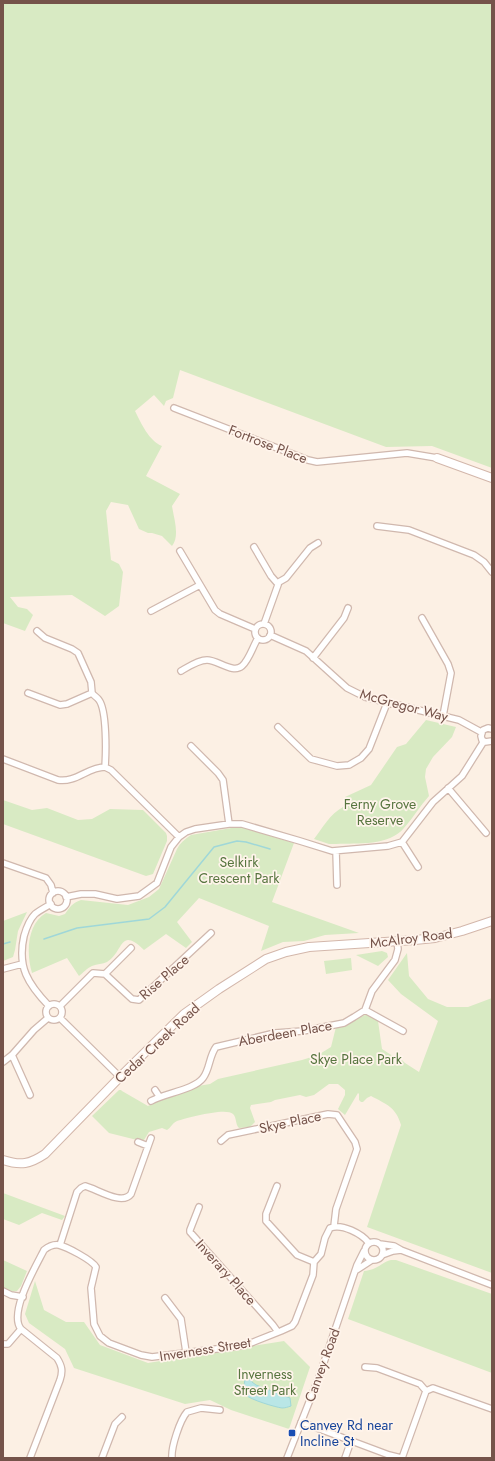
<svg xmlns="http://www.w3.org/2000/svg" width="495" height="1461" viewBox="0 0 495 1461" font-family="Jost,sans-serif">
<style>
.green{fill:#d8eac3}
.water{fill:#b9e6e6;stroke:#9fd7d8}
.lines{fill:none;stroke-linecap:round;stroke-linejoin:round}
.stream{stroke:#9fd7d8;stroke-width:1.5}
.street-casing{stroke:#d0b8ae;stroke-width:8}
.secondary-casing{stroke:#d3b7ab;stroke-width:10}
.street{stroke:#fff;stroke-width:5.5}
.secondary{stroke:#fff;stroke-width:8}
.transit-dot{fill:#1a4fb4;stroke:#fff4eb;stroke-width:1.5}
.labels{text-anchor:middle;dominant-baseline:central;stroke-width:3.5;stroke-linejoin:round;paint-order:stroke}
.street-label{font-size:14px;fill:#75534a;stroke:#fff4eb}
.park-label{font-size:14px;fill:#57753f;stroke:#fff4eb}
.transit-label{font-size:14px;fill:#164399;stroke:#fff4eb;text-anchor:start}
</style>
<rect width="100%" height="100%" fill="#fcf0e4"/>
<path class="green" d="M 3,3 L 492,3 L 492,468 L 432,446 L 386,447 L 180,370 L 173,398 L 166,401 L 164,406 L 154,395 L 135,411 C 141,423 149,441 162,446 L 146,476 L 180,494 L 172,506 C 174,519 180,536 172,546 L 162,536 L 152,533 L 148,533 L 139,529 L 128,505 L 111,502 L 106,511 L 111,560 L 119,564 L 123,572 L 119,606 L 105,616 L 72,595 L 10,597 L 18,607 L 27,609 L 33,615 L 25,631 L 3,623 Z
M 426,720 L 456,727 L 452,737 L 433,757 L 426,769 L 425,777 L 429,796 C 420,806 413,818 404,828 C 389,846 358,843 336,844 L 329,844 L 314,839 C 323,827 330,814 343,807 L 345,797 L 371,785 L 397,747 L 406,744 Z
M 3,800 L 32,810 L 47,808 L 78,820 L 92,819 L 110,809 L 143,810 L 166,833 L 167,836 L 167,841 L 153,874 L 146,876 L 3,824 Z
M 237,827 L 244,828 L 294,843 L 272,902 L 359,933 L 325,935 L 304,941 L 283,942 L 261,951 L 269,926 L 199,898 L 177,922 L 192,942 L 186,948 L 166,934 L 144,950 C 119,926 124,952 107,962 C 103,964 97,964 92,966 C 87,968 83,973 79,976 L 67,958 L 32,973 C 26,953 27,924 46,913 L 59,916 L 65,914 C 70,907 72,903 81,900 L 128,905 L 149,897 L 159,889 L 177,849 C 180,843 185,839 191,835 Z
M 27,912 L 18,931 L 15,950 L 13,957 L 3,961 L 3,921 Z
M 382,951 L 387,953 L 388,957 L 378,966 L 356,955 Z
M 407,953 L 409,976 L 428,999 L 447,1007 L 468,1007 L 492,998 L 492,1273 L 367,1227 L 401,1125 C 396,1107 386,1104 371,1096 L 367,1098 L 363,1102 L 361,1102 L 359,1100 L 359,1094 L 358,1093 L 345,1115 L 338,1109 L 345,1095 L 345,1090 L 338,1084 L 329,1084 L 314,1095 L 306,1097 L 300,1095 L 275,1100 L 271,1102 L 251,1105 L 250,1108 L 255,1122 L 250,1127 L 239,1128 C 235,1124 237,1118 233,1114 C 226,1107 187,1118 177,1121 C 172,1123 171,1128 167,1130 L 162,1128 L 149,1132 L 144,1140 L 141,1141 L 109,1133 L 92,1116 L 119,1090 L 121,1090 L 122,1091 L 148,1106 L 161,1099 L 198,1086 L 210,1084 L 218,1079 L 302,1060 L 318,1055 L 331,1047 L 336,1027 L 349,1023 L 367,1014 L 376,1017 L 378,1021 L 382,1049 L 399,1060 L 402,1060 L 405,1063 L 419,1072 L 438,1021 L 401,994 L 388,980 Z
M 351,958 L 352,970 L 326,974 L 324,961 Z
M 3,1193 L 65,1216 L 62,1220 L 42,1213 L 19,1225 L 3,1219 Z
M 3,1260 L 27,1271 L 21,1286 L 17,1291 L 8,1292 L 3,1289 Z
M 391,1260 L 396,1260 L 492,1294 L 492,1373 L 348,1319 L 364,1271 C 378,1270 380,1263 391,1260 Z
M 35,1281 L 44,1310 L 66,1322 L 84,1322 L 100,1345 L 148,1363 L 284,1341 L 310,1367 L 289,1429 L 231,1410 L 210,1400 L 185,1404 L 74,1368 L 65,1349 L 29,1323 L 25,1314 Z"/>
<path class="water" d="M 246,1377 L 249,1377 L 252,1382 L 256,1385 L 290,1398 L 291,1406 C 288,1407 285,1408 282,1408 C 275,1407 251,1400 246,1395 C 243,1391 244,1381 246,1377 Z"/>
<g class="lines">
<path class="stream" d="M 44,939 L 77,928 L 149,919 L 165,907 L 214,847 L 237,841 L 246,842 L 270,849
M 3,944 L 10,942"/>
<defs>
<path id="street" d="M 174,408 L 308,460 L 317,462 L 407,453 L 437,458
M 377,526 L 409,530 L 474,555 L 484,562 L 492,572
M 254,547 L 271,576 L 278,584
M 180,551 L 215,610 L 220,614 L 255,629
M 151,611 L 200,585
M 422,618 L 448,664 L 451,673 L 443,716
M255 632a8 8 0 1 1 16 0a8 8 0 1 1-16 0Z
M 264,624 L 279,582 L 286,578 L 310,548 L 318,543
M 37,631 L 45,638 L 72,649 L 78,653 L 91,682 L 92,693 C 94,696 97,697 99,700 C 107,711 106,753 105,767 L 111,770 L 179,837
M 270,635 L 306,651 L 347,688 L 365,697 L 459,720 L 481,732
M 313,658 L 344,618 L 348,608
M 181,671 C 188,667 198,660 207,660 C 218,660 233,674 242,666 C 249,660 253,646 258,638
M 28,693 L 60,705 L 67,704 L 92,693
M 278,727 L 311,759 L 337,766 L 349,765 L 361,758 L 369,749 L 387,703
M 492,729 L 488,728 L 483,730 L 481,736 L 482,740 L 485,742 L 492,741
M 191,746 L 218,773 L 223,780 L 229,824
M 3,759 L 58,780 C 76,783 88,767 105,767
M 448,788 L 486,833
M 402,842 L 418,867
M 336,851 L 337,885
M 3,863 L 46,878 L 51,885 L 53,893
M49 900a9 9 0 1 1 18 0a9 9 0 1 1-18 0Z
M 66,897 L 81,894 L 95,894 L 117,899 L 139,896 L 157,883 L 171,847 L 179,837 L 186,832 L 195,829 L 229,824 L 242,824 L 300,841 L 332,851 L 388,846 L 402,842 L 433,802 L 462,776 L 484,741
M 3,969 L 22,964
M 105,974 L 131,948
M46 1012a8 8 0 1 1 16 0a8 8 0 1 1-16 0Z
M 49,1006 C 28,984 17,967 24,936 C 26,929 29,920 35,914 C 40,910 46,907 51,904
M 60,1006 L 93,973 L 105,974 L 132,999 L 139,1000 L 211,933
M 365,1010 L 403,1031
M 60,1018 L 120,1077
M 3,1062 L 12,1055
M 155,1090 L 159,1096
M 30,1095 L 12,1055 L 34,1030 L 48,1018
M 151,1101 C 165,1093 194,1090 203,1078 C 210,1069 209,1056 216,1047 L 275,1033 L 303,1031 L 344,1023 L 354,1017 L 365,1010 L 372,991 L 395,960 L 398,949 L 397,941
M 221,1141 L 228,1135 L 328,1114 L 337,1115 L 355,1142 L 357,1149 L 336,1209 L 334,1226
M 138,1142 L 148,1146
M 277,1186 L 266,1214 L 266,1221 L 297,1255 L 314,1262
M 199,1207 L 190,1230 L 190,1232 L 273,1325 L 278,1332
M365 1251a9 9 0 1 1 18 0a9 9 0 1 1-18 0Z
M 380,1244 L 394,1246 L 401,1250 L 492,1285
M 60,1245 L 77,1192 L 81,1188 L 85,1186 C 97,1189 122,1206 131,1194 L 151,1138
M 382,1255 L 393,1251 L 401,1250
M 355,1271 L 372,1260
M 3,1291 L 11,1295 L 23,1297
M 165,1298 L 181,1319 L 186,1352
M 3,1344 L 8,1344 L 21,1329
M 365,1367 L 377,1368 L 420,1384 L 426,1391
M 301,1422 L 389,1455 L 401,1458
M 30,1458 L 60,1380 C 63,1371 62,1366 57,1358 L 21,1329 C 8,1313 36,1266 44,1250 C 49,1246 53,1244 59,1245 C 67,1247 92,1260 96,1267 L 91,1288 L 94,1324 L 100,1336 L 109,1343 L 141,1355 L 152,1357 L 240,1346 L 251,1343 L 281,1331 L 292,1326 L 295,1322 L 313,1275 L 314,1262 L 321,1254 L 325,1238 L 330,1228 C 342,1223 362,1234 369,1243
M 102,1458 L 115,1424 L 122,1417
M 172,1458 C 171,1447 180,1420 187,1412 L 201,1408 L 220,1410
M 287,1458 L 319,1377 L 357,1265 L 364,1251
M 345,1458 L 351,1441
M 402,1458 L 426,1391 L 433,1388 L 492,1409"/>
<path id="secondary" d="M 437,458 L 492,478
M 3,1160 C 21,1166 30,1164 45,1154 L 120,1077 L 184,1014 L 219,989 L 266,959 L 286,952 L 309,947 L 415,940 L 435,938 L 462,931 L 492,921"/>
</defs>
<use href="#street" class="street-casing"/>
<use href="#secondary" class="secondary-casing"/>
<use href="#street" class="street"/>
<use href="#secondary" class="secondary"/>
</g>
<rect class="transit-dot" x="288" y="1429" width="8" height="8" rx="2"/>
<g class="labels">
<g class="street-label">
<text transform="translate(268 444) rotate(21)">Fortrose Place</text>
<text transform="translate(404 705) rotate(15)">McGregor Way</text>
<text transform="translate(411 938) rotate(-7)">McAlroy Road</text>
<text transform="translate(164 977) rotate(-41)">Rise Place</text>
<text transform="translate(285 1033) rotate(-10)">Aberdeen Place</text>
<text transform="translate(157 1043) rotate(-43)">Cedar Creek Road</text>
<text transform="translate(290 1122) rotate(-12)">Skye Place</text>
<text transform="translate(226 1272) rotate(48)">Inverary Place</text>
<text transform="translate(205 1349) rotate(-9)">Inverness Street</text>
<text transform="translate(322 1365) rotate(-70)">Canvey Road</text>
</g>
<g class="park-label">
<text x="380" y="804">Ferny Grove<tspan x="380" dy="16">Reserve</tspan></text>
<text x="239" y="862">Selkirk<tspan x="239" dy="16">Crescent Park</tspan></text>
<text x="356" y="1059">Skye Place Park</text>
<text x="265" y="1374">Inverness<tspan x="265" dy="16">Street Park</tspan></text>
</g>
<g class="transit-label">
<text x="300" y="1425">Canvey Rd near<tspan x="300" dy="16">Incline St</tspan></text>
</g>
</g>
<rect width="495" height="1461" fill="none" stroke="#75534a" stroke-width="8"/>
</svg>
